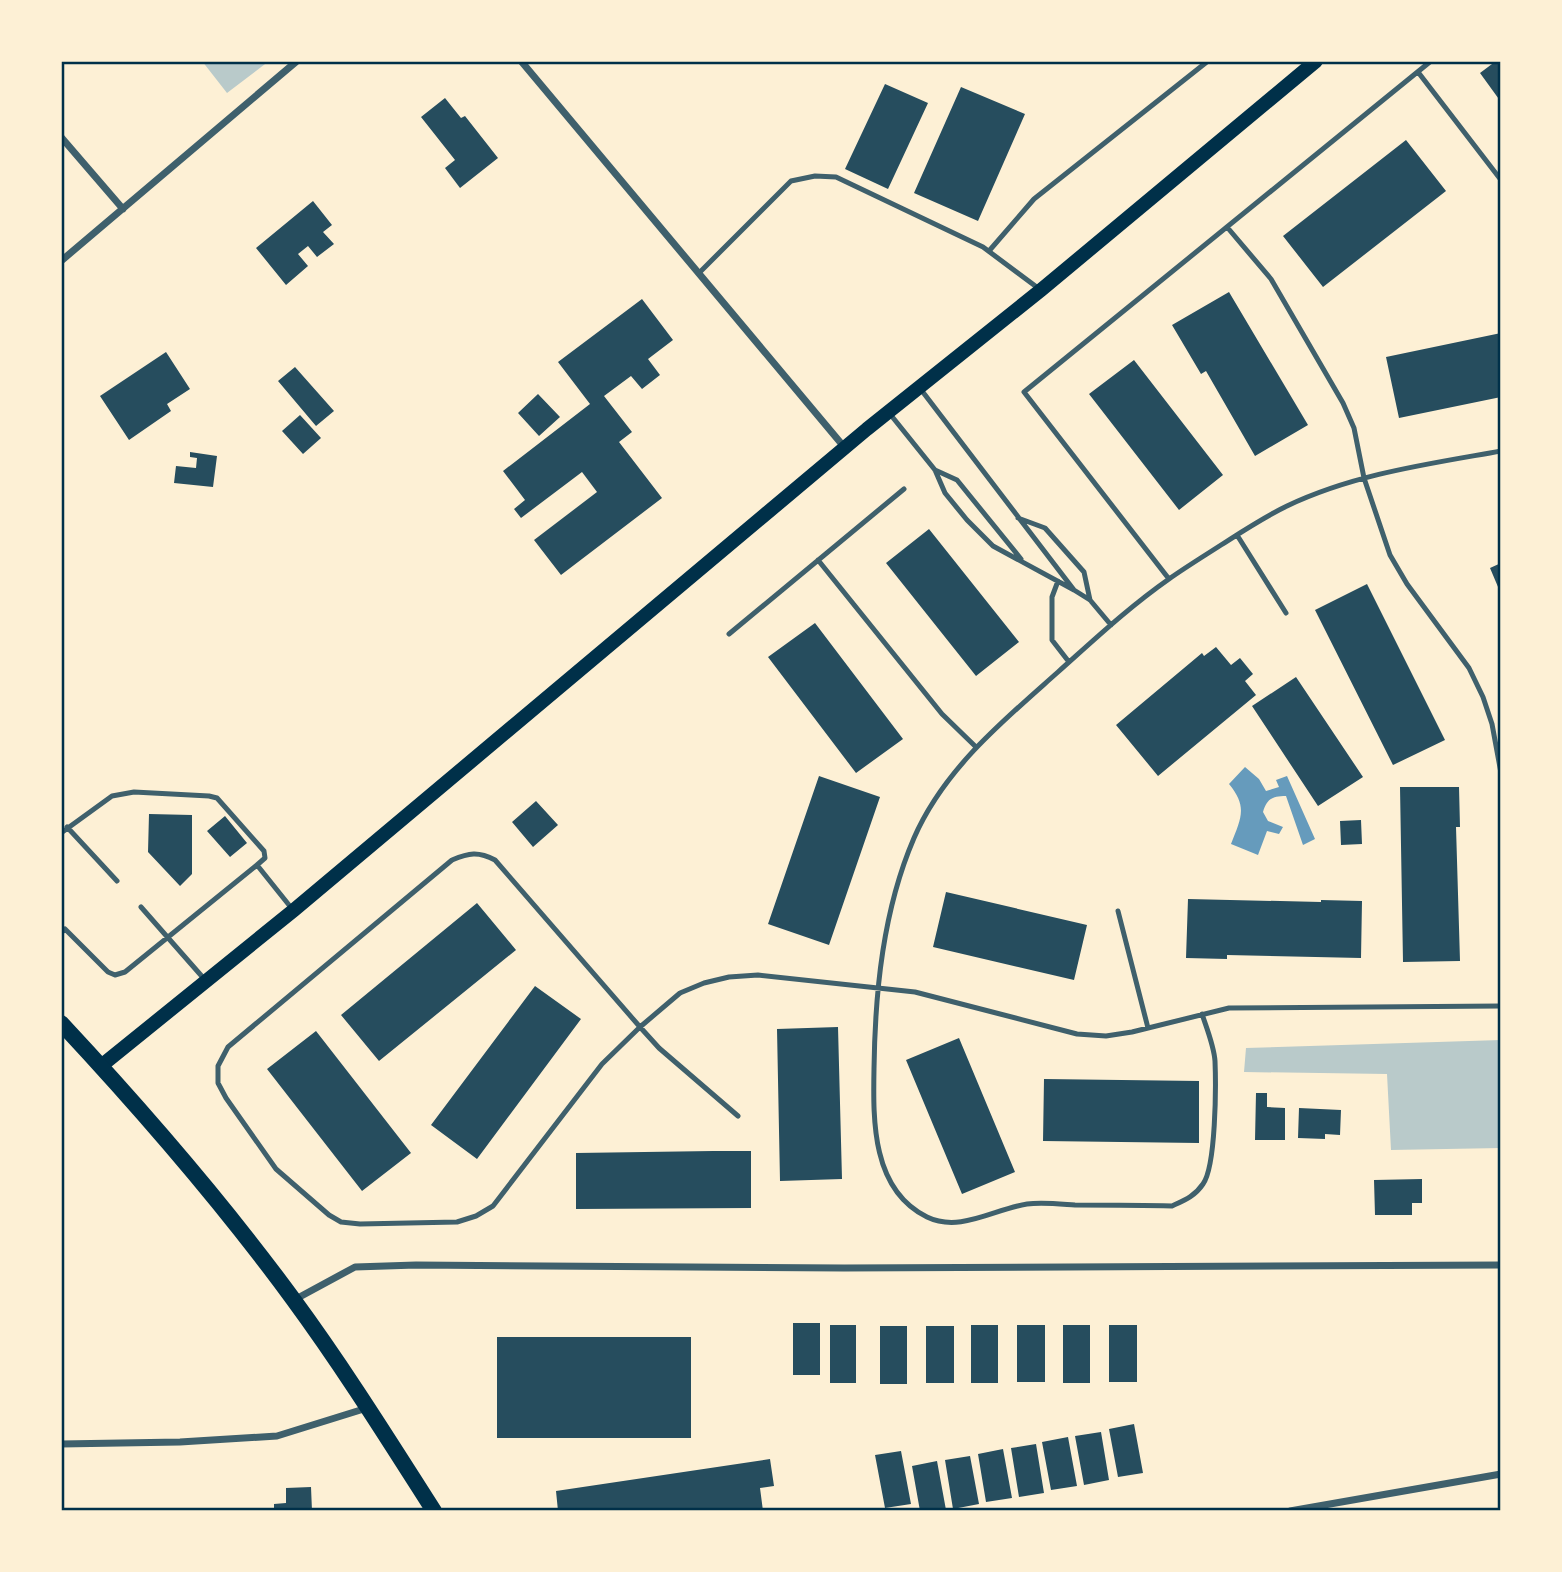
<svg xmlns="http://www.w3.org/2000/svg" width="1562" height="1572" viewBox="0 0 1562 1572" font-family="'Libre Baskerville',serif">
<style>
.green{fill:#b9caca}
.water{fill:#669bbc}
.building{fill:#264d5e}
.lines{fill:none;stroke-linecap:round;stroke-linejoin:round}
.service{stroke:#3f606c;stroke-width:5}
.minor{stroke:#3f606c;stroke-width:7}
.secondary{stroke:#003049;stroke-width:14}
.primary{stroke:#003049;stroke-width:16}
.neatline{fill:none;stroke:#003049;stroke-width:2.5}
</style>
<rect width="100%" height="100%" fill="#fdf0d5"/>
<path class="green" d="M 202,61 L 269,61 L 227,93 Z
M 1501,1040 L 1501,1148 L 1391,1150 L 1387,1074 L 1244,1072 L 1246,1048 Z"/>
<path class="water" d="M 1245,767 L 1259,779 L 1266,791 L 1279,787 L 1276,780 L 1287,776 L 1315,839 L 1303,845 L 1286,796 C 1272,796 1267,799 1263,812 L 1268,821 L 1283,827 L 1279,834 L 1267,831 L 1258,855 L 1231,844 C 1241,818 1248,807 1229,784 Z"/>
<path class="building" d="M 1496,61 L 1501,61 L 1501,102 L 1480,73 Z
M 885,84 L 928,103 L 888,189 L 845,169 Z
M 961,87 L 1025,114 L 978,221 L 914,193 Z
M 445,98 L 461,118 L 465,116 L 498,158 L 460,188 L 445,168 L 455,160 L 421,117 Z
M 1406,140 L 1446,191 L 1323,287 L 1283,236 Z
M 313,201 L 332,225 L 323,232 L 334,244 L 317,257 L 308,246 L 298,254 L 308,266 L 286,285 L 256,248 Z
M 1229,292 L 1308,425 L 1255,456 L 1206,371 L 1201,374 L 1172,325 Z
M 642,299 L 673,340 L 648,359 L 660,375 L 642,389 L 631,376 L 604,396 L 632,432 L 619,442 L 662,498 L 561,575 L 534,540 L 597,492 L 582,472 L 521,518 L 514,509 L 525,500 L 503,471 L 590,404 L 558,362 Z
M 1501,333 L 1501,397 L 1399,418 L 1386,357 Z
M 166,352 L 190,389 L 167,404 L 171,411 L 129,440 L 100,396 Z
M 1134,360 L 1223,475 L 1179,510 L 1089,394 Z
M 295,367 L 334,411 L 316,426 L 278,381 Z
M 538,394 L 560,417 L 539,436 L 518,413 Z
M 300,415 L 321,438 L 303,454 L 282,431 Z
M 190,452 L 217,456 L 213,487 L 174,483 L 176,466 L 196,468 L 197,458 L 190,457 Z
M 929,529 L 1019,642 L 976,676 L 886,563 Z
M 1501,563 L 1501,594 L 1490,568 Z
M 1367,584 L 1445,740 L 1393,765 L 1315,610 Z
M 815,623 L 903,739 L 856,773 L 768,657 Z
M 1216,647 L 1231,665 L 1240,658 L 1253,674 L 1245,681 L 1256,695 L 1158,776 L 1116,725 L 1202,653 L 1204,656 Z
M 1296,677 L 1363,777 L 1318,806 L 1252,706 Z
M 819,776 L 880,797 L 829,945 L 768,924 Z
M 1400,787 L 1459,787 L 1460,827 L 1456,827 L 1460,961 L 1403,962 Z
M 536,801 L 558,825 L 533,847 L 512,822 Z
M 149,814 L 192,815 L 192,874 L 180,886 L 148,852 Z
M 225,816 L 247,843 L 230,857 L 207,831 Z
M 1361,820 L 1362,844 L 1341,845 L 1340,821 Z
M 946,892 L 1087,925 L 1074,980 L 933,947 Z
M 1188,899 L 1321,902 L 1321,900 L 1362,901 L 1361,958 L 1227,955 L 1227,959 L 1186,958 Z
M 477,903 L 516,950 L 379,1061 L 341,1015 Z
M 535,986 L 581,1019 L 477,1159 L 431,1125 Z
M 838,1027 L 842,1179 L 780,1181 L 777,1029 Z
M 316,1031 L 411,1153 L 362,1191 L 267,1069 Z
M 959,1038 L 1015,1172 L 962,1194 L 906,1060 Z
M 1044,1079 L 1199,1081 L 1199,1143 L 1043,1141 Z
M 1256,1093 L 1267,1093 L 1267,1107 L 1285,1108 L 1285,1140 L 1255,1140 Z
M 1299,1108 L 1341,1110 L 1340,1135 L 1325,1134 L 1325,1139 L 1298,1138 Z
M 713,1151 L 751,1151 L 751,1208 L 576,1209 L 576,1153 Z
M 1422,1179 L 1422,1203 L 1412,1203 L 1412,1215 L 1375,1215 L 1374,1180 Z
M 793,1323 L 820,1323 L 820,1375 L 793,1375 Z
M 830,1325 L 856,1325 L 856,1383 L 830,1383 Z
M 971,1325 L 998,1325 L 998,1383 L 971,1383 Z
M 1017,1325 L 1045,1325 L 1045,1382 L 1017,1382 Z
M 1063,1325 L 1090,1325 L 1090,1383 L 1063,1383 Z
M 1109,1325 L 1137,1325 L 1137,1382 L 1109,1382 Z
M 880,1326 L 907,1326 L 907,1384 L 880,1384 Z
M 926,1326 L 954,1326 L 954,1383 L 926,1383 Z
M 497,1337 L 691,1337 L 691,1438 L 497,1438 Z
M 1134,1424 L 1143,1473 L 1118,1477 L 1109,1429 Z
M 1101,1432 L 1109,1480 L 1084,1485 L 1075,1436 Z
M 1068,1437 L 1077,1486 L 1051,1490 L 1042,1442 Z
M 1036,1444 L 1044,1493 L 1019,1497 L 1011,1448 Z
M 1003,1449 L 1012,1498 L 986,1502 L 978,1454 Z
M 901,1451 L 911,1504 L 885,1508 L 875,1455 Z
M 970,1456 L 979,1504 L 953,1509 L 945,1460 Z
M 770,1459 L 774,1486 L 760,1488 L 763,1511 L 558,1511 L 556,1491 Z
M 937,1461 L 946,1510 L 920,1511 L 912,1466 Z
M 311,1487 L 312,1511 L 274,1511 L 274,1504 L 286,1503 L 286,1488 Z"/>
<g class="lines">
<path class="service" d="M 1418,72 L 1501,180
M 1227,227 L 1271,279 L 1343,403 L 1354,428 L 1364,478 L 1390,555 L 1407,584 L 1469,668 L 1483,697 L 1492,724 L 1501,773
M 989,251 L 1034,199 L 1208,61
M 700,272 L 791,181 L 815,176 L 836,177 L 983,247 L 1038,288
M 890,414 L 935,470 L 945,493 L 967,520 L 993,546 L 1074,590 L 919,387
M 935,470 L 957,480 L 1021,559
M 1018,518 L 1045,528 L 1084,572 L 1090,600
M 1237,535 L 1286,613
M 818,560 L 942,714 L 976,747
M 1169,579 L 1024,392 L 1431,61
M 1058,581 L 1052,597 L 1052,640 L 1069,662
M 1074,590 L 1090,600 L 1111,625
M 729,634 L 904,489
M 67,827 L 117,881
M 61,833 L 112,796 L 134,792 L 209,796 L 217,798 L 264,851 L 265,858 L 257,865
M 141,907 L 206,981
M 1118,911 L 1148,1028
M 61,933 L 65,929 L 108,972 L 115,975 L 125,972 L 257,865 L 293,910
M 1202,1014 C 1207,1029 1214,1046 1215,1061 C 1216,1086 1216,1166 1203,1184 C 1195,1196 1185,1200 1172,1206 C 1140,1205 1108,1205 1075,1205 C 1060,1204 1042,1202 1027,1204 C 994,1209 960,1233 927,1217 C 872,1190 873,1121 874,1069 C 875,992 883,910 914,838 C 944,769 1003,721 1058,672 C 1094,640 1129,607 1169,579 C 1186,567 1204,556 1221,545 C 1243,531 1264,517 1287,506 C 1354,474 1428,464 1501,451
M 738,1116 L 659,1048 L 640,1027 L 495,860 C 478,851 469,853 452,860 L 228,1047 L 218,1066 L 218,1083 L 226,1098 L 276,1169 L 329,1215 L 341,1222 L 360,1224 L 457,1222 L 476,1216 L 493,1206 L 602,1064 L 640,1027 L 680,993 L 704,983 L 729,977 L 758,975 L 915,992 L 1077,1034 L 1106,1036 L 1132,1032 L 1229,1008 L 1501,1006"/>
<path class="minor" d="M 521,61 L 845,448
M 61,137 L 123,209
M 61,261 L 297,61
M 294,1300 L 355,1267 L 416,1265 L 844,1268 L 1501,1265
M 61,1444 L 180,1442 L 277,1436 L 367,1408
M 1290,1511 L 1501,1474"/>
<path class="secondary" d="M 101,1066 L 294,910 L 867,429 L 1041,290 L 1316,61"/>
<path class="primary" d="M 61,1023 C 143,1111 222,1202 293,1299 C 343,1367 388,1439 434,1511"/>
</g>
<rect width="1562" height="1572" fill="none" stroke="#fdf0d5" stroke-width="126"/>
<rect x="63" y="63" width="1436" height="1446" class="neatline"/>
</svg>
